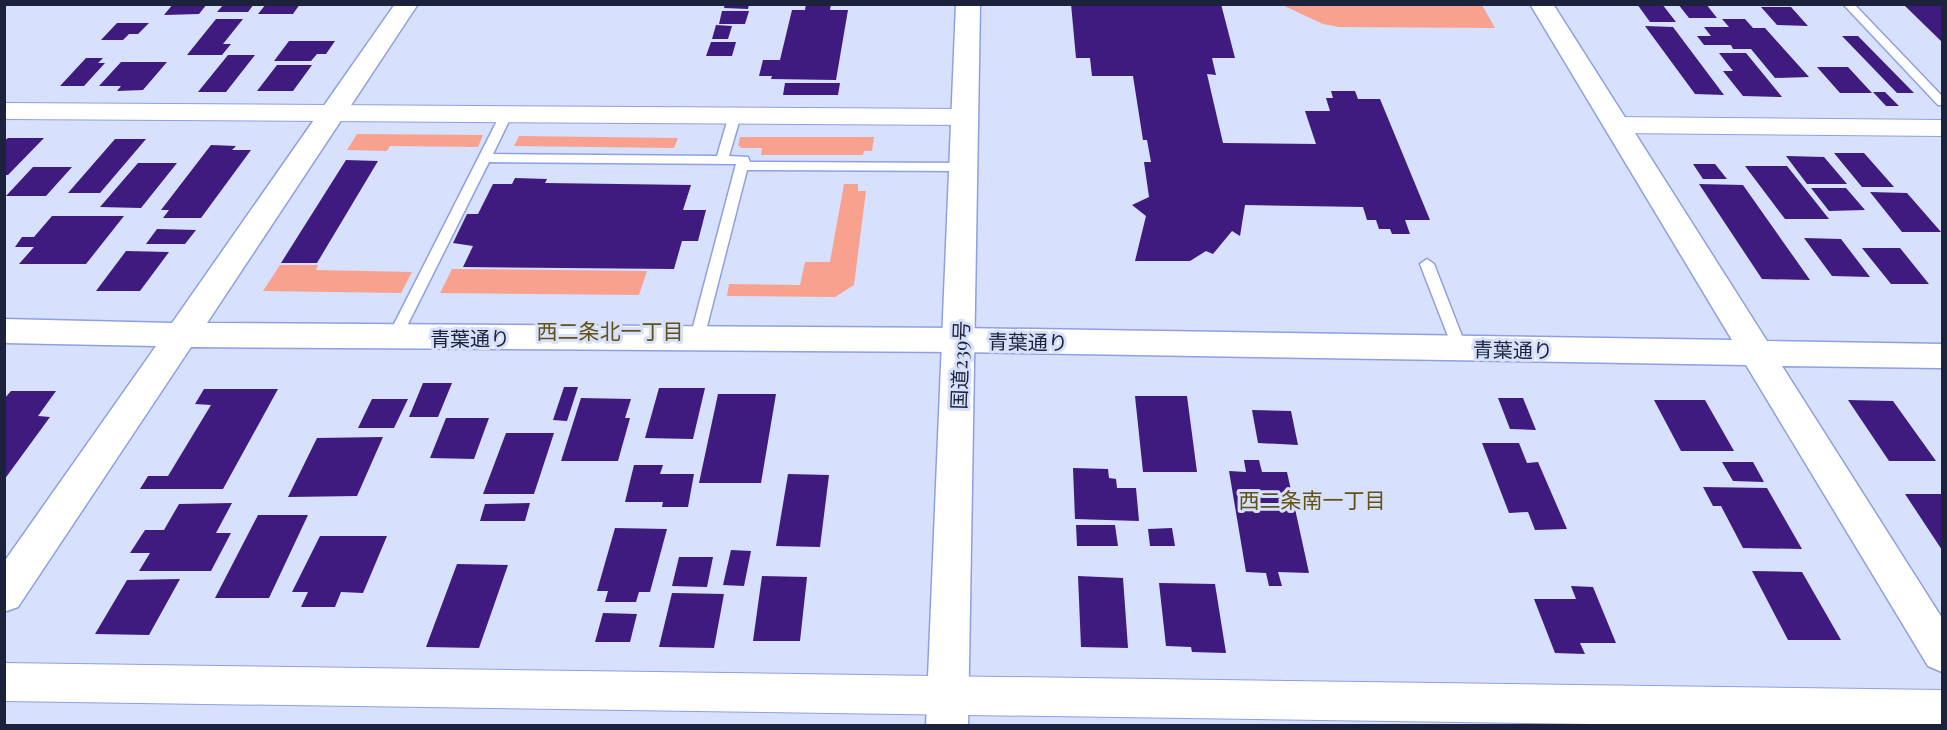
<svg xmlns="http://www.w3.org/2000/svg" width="1947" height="730" viewBox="0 0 1947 730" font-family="'Playfair Display','Noto Sans JP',serif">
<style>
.green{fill:#f8a18f}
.building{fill:#3f1a7f}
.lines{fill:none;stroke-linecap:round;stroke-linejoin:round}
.lane-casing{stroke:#8ea0e2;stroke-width:3}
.street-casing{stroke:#8ea0e2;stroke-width:2}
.secondary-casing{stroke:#8ea0e2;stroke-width:3}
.highway-casing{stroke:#8ea0e2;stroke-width:3}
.lane{fill:#fff;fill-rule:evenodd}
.street{fill:#fff;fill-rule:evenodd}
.secondary{fill:#fff;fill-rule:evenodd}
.highway{fill:#fff;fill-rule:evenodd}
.labels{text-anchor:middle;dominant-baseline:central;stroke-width:6;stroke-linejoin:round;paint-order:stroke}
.street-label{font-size:20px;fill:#1c223c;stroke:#d7e0fc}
.neighbourhood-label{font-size:21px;fill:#625114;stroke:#d7e0fc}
</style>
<rect width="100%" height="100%" fill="#d7e0fc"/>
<path class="green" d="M 1282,5 L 1482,5 L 1495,28 L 1339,27 L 1323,24 Z
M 357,134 L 483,135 L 478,147 L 390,146 L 387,151 L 347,150 Z
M 519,136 L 678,138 L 674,148 L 514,146 Z
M 740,137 L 874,137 L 872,151 L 864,151 L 863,155 L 761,155 L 762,148 L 740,148 L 741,146 L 738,146 Z
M 844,184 L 858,184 L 858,191 L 866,191 L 854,285 L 835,297 L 727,296 L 729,284 L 800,285 L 805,262 L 830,262 Z
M 280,265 L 318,265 L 316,270 L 412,272 L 401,293 L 263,291 Z
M 452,269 L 647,271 L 639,295 L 440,293 Z"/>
<path class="building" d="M 173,4 L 207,4 L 199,14 L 164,15 Z
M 224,4 L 254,4 L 248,12 L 217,12 Z
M 266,4 L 300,4 L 293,14 L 258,14 Z
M 725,4 L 749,4 L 748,9 L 724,8 Z
M 806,4 L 831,4 L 830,10 L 848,10 L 836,80 L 771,79 L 772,76 L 759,76 L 763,60 L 780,60 L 792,10 L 805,10 Z
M 1071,4 L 1221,4 L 1235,58 L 1212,58 L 1216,75 L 1207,74 L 1223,143 L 1316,144 L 1305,111 L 1330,111 L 1326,98 L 1333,98 L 1331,91 L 1355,91 L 1358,99 L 1380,99 L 1430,220 L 1405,220 L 1410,234 L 1392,234 L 1390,229 L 1379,229 L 1376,220 L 1367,220 L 1363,207 L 1245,205 L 1240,236 L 1232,231 L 1213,254 L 1206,251 L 1190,261 L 1135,261 L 1146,216 L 1132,205 L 1149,197 L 1144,162 L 1151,162 L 1147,140 L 1143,140 L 1133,76 L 1092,76 L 1090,58 L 1076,58 Z
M 1637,4 L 1662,4 L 1676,22 L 1650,22 Z
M 1678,4 L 1706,4 L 1717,18 L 1689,18 Z
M 1903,4 L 1942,4 L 1942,42 Z
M 1761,7 L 1791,7 L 1808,26 L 1777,25 Z
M 722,11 L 749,11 L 745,24 L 719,24 Z
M 216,19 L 243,19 L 223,44 L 231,44 L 222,55 L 187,55 Z
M 1722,19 L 1745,19 L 1753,28 L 1765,28 L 1809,77 L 1775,78 L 1751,49 L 1733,49 L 1731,45 L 1704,45 L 1697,36 L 1711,36 L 1704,27 L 1729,27 Z
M 117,23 L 149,23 L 138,34 L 129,34 L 123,40 L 101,40 Z
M 716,25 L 732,26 L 728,39 L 712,39 Z
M 1645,26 L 1673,27 L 1724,95 L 1695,94 Z
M 1842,36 L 1858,36 L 1914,93 L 1897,93 Z
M 289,41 L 335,41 L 326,54 L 317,54 L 311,61 L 274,61 Z
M 711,42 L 736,42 L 732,56 L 706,56 Z
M 1719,53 L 1746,53 L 1782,97 L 1743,96 L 1723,71 L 1733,71 Z
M 228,55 L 255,55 L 226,92 L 198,92 Z
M 86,58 L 103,58 L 98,63 L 105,63 L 84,86 L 60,86 Z
M 121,62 L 167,62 L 143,90 L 117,91 L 121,86 L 99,86 Z
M 277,65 L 312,65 L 293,91 L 257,91 Z
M 1817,67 L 1848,67 L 1872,93 L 1840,93 Z
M 785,83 L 840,83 L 838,95 L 783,95 Z
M 1873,92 L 1885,92 L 1899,106 L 1886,106 Z
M 8,138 L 44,138 L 8,175 L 4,175 L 4,141 Z
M 115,139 L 146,139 L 100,193 L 68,193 Z
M 211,145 L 236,146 L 232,150 L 251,150 L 201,218 L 163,218 L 169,210 L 161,210 Z
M 1834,153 L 1864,153 L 1894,187 L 1862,187 Z
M 1786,156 L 1824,157 L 1847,184 L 1807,184 Z
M 346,160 L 378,161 L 317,263 L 281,263 Z
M 138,163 L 177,163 L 141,208 L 100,207 Z
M 1693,164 L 1715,164 L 1727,179 L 1703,179 Z
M 1745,166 L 1787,166 L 1829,219 L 1785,219 Z
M 33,167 L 72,167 L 46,196 L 6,196 Z
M 515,178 L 547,179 L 545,183 L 691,185 L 683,210 L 706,210 L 698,241 L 682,241 L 674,269 L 463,267 L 473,246 L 453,243 L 467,214 L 478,214 L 493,184 L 512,184 Z
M 1699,184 L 1743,185 L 1810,280 L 1762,279 Z
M 1811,188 L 1846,188 L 1865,210 L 1829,211 Z
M 1870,192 L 1907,193 L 1941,232 L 1902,232 Z
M 52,216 L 124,216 L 86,264 L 19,264 L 34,247 L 15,247 L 22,237 L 34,237 Z
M 157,229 L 196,230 L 185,244 L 146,244 Z
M 1804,238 L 1841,239 L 1870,277 L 1832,276 Z
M 1862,248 L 1900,248 L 1929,284 L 1891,284 Z
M 126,251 L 169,252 L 140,291 L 96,291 Z
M 423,383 L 452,383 L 438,417 L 409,417 Z
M 564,387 L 578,387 L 567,421 L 553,420 Z
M 659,388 L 705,388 L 693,439 L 645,438 Z
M 204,389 L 278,389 L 223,489 L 140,489 L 148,476 L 168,476 L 211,405 L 195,404 Z
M 11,391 L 56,391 L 38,416 L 50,417 L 4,480 L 4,399 Z
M 718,394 L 776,394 L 761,483 L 699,483 Z
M 1135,396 L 1187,396 L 1197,472 L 1143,472 Z
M 581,398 L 631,399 L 625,418 L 630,418 L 618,461 L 561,461 Z
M 1498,398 L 1523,398 L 1536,430 L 1510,429 Z
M 372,399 L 408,399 L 394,428 L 358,428 Z
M 1654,400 L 1705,400 L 1734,451 L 1681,451 Z
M 1848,400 L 1893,401 L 1936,461 L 1889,461 Z
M 1252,410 L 1291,411 L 1298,445 L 1258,443 Z
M 446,418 L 489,418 L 474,459 L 430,458 Z
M 506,433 L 554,433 L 534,494 L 483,494 Z
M 383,437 L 357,496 L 288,497 L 317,438 Z
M 1482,443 L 1519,443 L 1527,463 L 1538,462 L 1567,529 L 1535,530 L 1528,512 L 1509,513 Z
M 1244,460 L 1259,460 L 1262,472 L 1287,472 L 1309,573 L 1278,572 L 1282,586 L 1269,586 L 1266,573 L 1246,572 L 1229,471 L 1246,472 Z
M 1722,462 L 1753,462 L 1764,482 L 1733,481 Z
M 634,465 L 663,465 L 660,474 L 694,474 L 688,507 L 662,507 L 663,502 L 625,502 Z
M 1073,468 L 1108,469 L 1109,478 L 1116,479 L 1117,488 L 1136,488 L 1139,521 L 1075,519 Z
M 788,474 L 829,475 L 820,547 L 776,546 Z
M 1703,487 L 1767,488 L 1802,549 L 1743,548 L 1721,506 L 1713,506 Z
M 1905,494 L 1942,494 L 1942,550 Z
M 232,503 L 216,533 L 231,533 L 211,571 L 139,571 L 150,553 L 130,553 L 145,530 L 164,530 L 179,504 Z
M 530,503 L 525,521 L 480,521 L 485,504 Z
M 258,515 L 308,515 L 269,598 L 215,598 Z
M 1076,525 L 1115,525 L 1118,546 L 1077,546 Z
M 615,528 L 667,529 L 650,592 L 639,592 L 636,602 L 605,602 L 608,591 L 597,591 Z
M 1172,528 L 1175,546 L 1150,546 L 1148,529 Z
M 320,536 L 387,536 L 363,593 L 341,592 L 335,607 L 301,607 L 308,592 L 292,592 Z
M 731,550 L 751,551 L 744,586 L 723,585 Z
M 679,557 L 713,557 L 707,587 L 672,586 Z
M 457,564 L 508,565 L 479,648 L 426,647 Z
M 1752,571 L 1802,572 L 1841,640 L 1788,640 Z
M 762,576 L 807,577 L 800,641 L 753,641 Z
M 1078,576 L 1123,578 L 1128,648 L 1081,647 Z
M 180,579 L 149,635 L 95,634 L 127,580 Z
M 1159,583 L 1215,584 L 1226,653 L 1192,652 L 1191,647 L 1166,646 Z
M 1571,586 L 1593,587 L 1616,643 L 1580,643 L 1585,654 L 1555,653 L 1534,599 L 1576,599 Z
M 672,593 L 724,594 L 714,648 L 659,647 Z
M 603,613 L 637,614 L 630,642 L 595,642 Z"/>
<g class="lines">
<defs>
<path id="lane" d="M 1843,4 L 1854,4 L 1942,96 L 1942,105 L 1938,105 Z
M 506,111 L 512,115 L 493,154 L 717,156 L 729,115 L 735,111 L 741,115 L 729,156 L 748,157 L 750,162 L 964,163 L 970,167 L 964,171 L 747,170 L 704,338 L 702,342 L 692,342 L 690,338 L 736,164 L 489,162 L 402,336 L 395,341 L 390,340 L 388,336 L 500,115 Z
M 1427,259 L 1434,264 L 1467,349 L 1465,353 L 1455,353 L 1453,349 L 1420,264 Z"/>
<path id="street" d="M 4,103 L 965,109 L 974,112 L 978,117 L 974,122 L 965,125 L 4,119 Z
M 1616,117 L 1942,120 L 1942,136 L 1616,133 L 1607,130 L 1603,125 L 1607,120 Z
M 4,663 L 1942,690 L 1942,726 L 1736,726 L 4,701 Z"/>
<path id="secondary" d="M 395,4 L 418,4 L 207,323 L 960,328 L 1732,340 L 1530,4 L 1553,4 L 1767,341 L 1942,344 L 1942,368 L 1782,366 L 1942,618 L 1942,672 L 1928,666 L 1746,365 L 960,352 L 191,347 L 18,607 L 4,612 L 4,562 L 156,346 L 4,343 L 4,319 L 172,323 Z"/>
<path id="highway" d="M 956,4 L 980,4 L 968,726 L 926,726 Z"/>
</defs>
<use href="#lane" class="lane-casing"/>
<use href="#street" class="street-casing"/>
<use href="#secondary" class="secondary-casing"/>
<use href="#highway" class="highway-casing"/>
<use href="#lane" class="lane"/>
<use href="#street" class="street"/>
<use href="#secondary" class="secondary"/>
<use href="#highway" class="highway"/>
</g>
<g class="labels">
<g class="street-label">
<text x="470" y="337">青葉通り</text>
<text transform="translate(1028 341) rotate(1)">青葉通り</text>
<text transform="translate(1513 349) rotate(1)">青葉通り</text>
<text transform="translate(959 365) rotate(-88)">国道239号</text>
</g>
<g class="neighbourhood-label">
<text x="610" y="330">西二条北一丁目</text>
<text x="1312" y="499">西二条南一丁目</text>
</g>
</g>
<rect width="1947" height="730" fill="none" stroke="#1c223c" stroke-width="12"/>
</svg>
